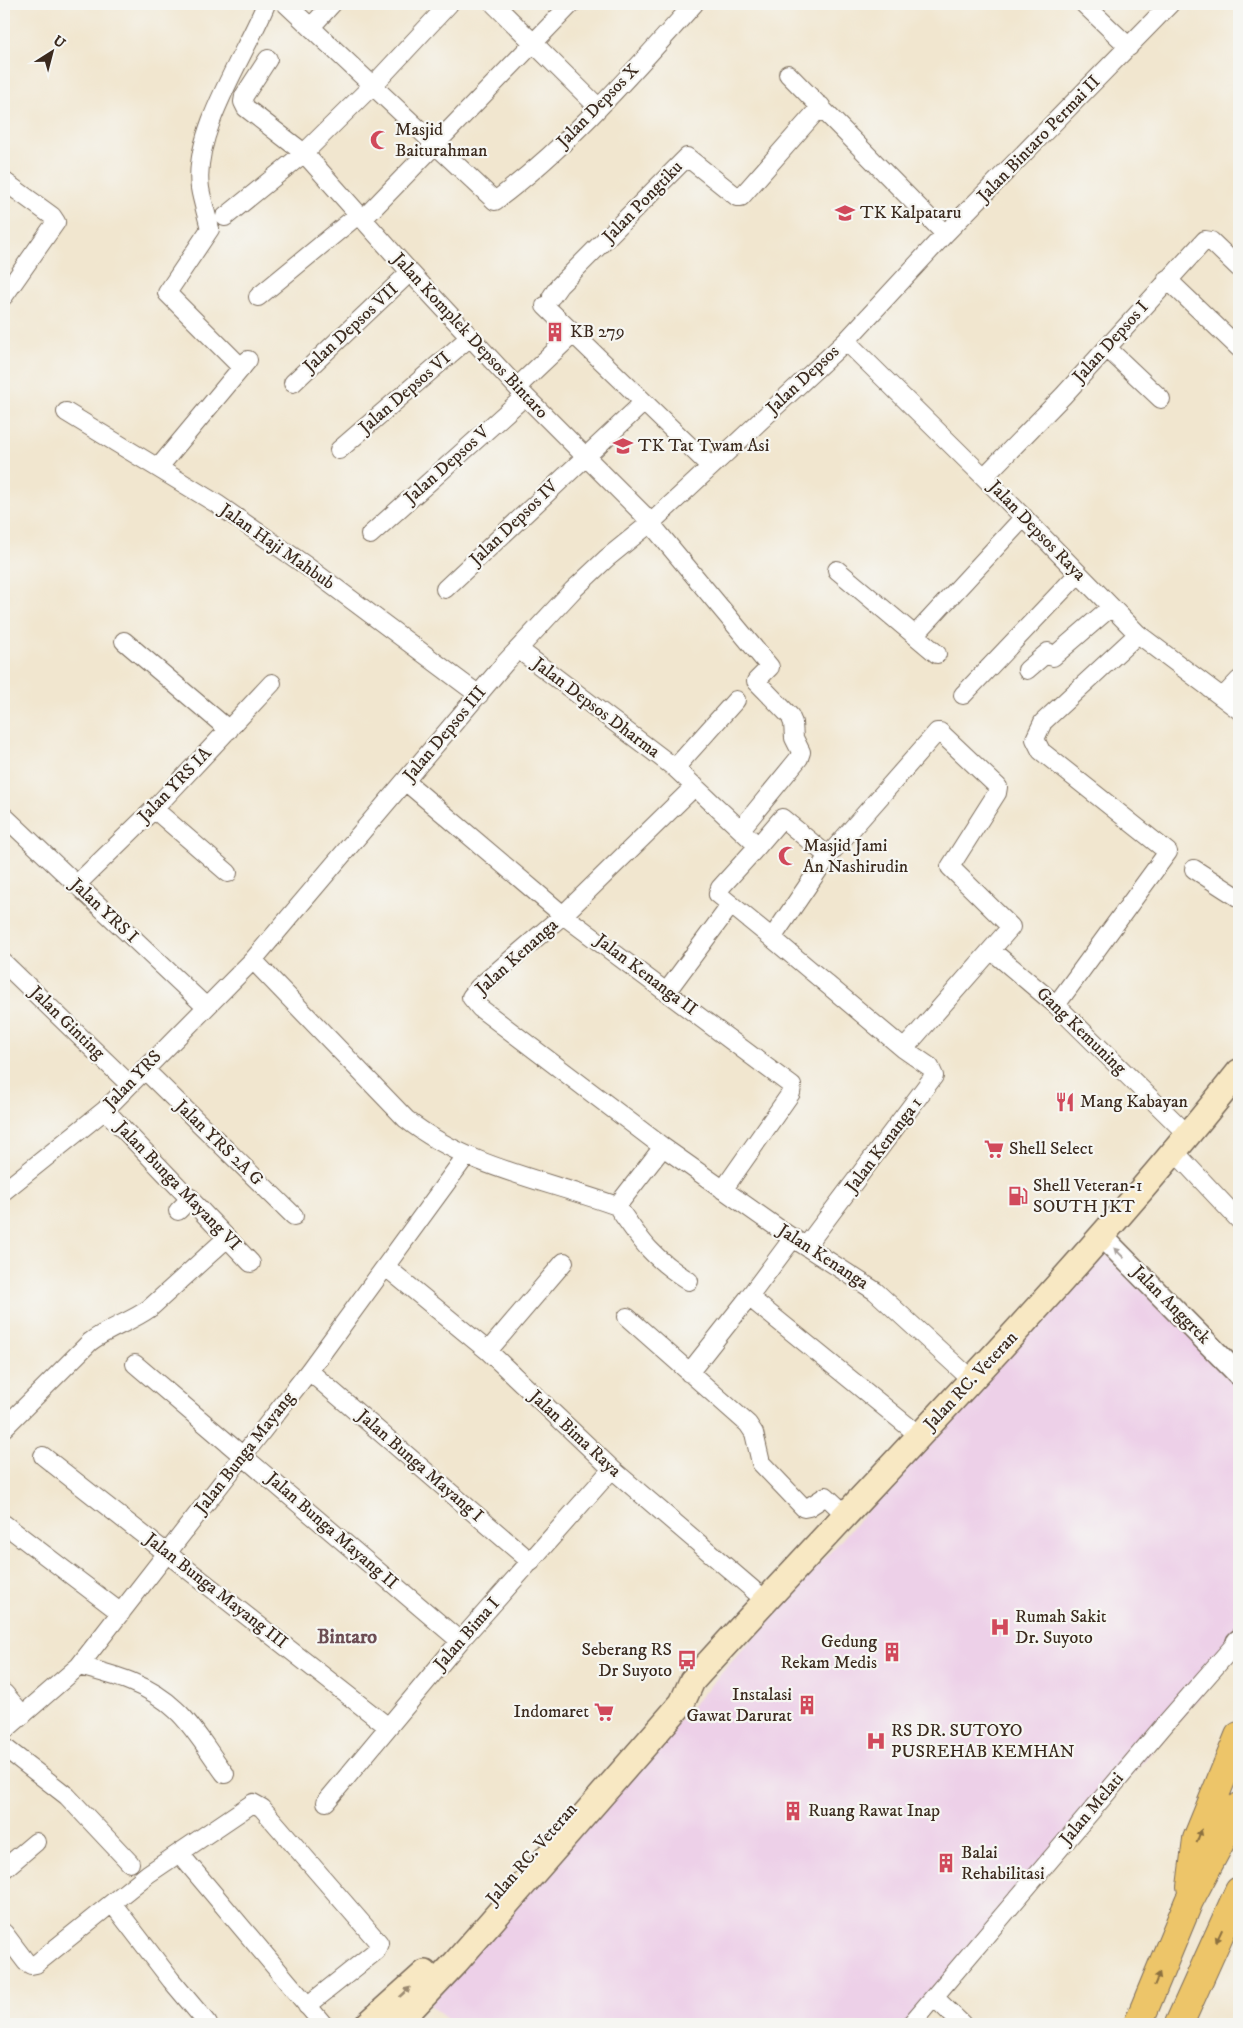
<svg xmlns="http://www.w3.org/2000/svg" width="1243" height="2028" viewBox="0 0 1243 2028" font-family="'IM FELL DW Pica',serif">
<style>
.built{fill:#edd0e8}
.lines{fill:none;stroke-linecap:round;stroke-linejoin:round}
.minor-casing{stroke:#7b6c5c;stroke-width:20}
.tertiary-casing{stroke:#7b6c5c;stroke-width:24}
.secondary-casing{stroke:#7b6c5c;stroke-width:28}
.motorway-casing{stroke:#7b6c5c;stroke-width:30}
.minor{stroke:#fff;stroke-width:18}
.tertiary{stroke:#fff;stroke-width:21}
.secondary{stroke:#f8e8c3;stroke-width:25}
.motorway{stroke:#edc569;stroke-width:28}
.oneway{fill:#a79f9a}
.oneway2{fill:#8b7040}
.oneway3{fill:#9a8970}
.labels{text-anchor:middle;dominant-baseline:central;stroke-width:4.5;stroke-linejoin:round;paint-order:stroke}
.street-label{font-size:18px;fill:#3b2a1e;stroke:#f6f6f2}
.poi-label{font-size:18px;fill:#3b2a1e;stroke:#f6f6f2;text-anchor:start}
.quarter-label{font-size:20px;font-weight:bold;fill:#6d4e54;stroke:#f6f6f2}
</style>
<rect width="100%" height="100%" fill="#f6f6f2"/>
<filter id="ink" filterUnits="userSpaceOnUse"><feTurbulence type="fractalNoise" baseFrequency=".02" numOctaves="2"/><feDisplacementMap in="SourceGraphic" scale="10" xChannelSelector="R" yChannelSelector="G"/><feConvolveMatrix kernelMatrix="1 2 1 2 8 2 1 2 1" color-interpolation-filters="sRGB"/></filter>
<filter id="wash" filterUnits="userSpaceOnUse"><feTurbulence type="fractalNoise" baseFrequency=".0096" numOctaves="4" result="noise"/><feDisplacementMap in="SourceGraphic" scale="20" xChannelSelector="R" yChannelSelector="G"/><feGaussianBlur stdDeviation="1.12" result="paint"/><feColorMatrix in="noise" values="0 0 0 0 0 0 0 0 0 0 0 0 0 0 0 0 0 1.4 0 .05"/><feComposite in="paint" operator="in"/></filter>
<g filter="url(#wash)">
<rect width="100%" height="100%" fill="#f1e6cf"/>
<path class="built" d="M 1103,1249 L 1239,1385 L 1239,1652 L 914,2024 L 453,2024 L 429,2005 L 583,1827 Z"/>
</g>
<g filter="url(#ink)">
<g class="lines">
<defs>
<path id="minor" d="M 286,4 L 495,201 C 570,145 632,73 694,4
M 494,4 L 599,108
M 1084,4 L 1129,47
M 311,27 L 332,4
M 268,59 L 244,96 L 243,102 L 246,108 L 304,153 L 410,272 L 525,396 L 642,513 L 770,667 L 756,681 L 790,716 L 793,723 L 794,738 L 801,752 L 799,758 L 741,829
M 788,74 L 945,234
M 4,181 L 52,216 L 56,222 L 4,296
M 225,217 L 304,153 L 380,78 L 449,4
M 364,218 L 571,4
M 1167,279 L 1239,348
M 552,296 L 559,286 L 687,157 L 737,197 L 741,197 L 821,106
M 258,297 L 359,214
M 545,306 L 711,467
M 846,341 L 984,477 L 1138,634 L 1239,710
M 1107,348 L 1161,399
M 242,368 L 167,293 L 210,229 C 207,215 202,201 200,188 C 192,132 246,54 266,4
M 293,383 L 410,272
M 517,387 L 574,333
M 66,412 L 217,504 L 305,565 L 479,695
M 339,450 L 470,337
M 159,467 L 248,360
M 984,477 L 1063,396 L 1205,240 L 1211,241 L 1239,268
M 370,535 L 525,396
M 837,570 L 937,654
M 445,589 L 644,402
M 915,635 L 1024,517
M 124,641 L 229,730
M 518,649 L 675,768 L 758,846 L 782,818 L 828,856 L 772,938 L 904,1049 L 930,1067 L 934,1076 L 807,1245
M 1027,670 L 1048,652 L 1053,657 L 1111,607
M 963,695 L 1078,574
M 1223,697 L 1239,680
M 675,768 L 736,700
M 405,781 L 563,915 L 792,1086 L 791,1093 L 723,1190
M 695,786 L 563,915 L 479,987 L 471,997 L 480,1008 L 663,1147 L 785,1233 L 875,1291 L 973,1381
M 154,809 L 228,873
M 4,816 L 205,1006
M 758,846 L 720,888 L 718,894 L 772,938
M 828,856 L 937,732 L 940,732 L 998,787 L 997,793 L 950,867 L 1011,927 L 904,1049
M 1194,869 L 1239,898
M 76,885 L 154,809 L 272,683
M 991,950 L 1056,1005 L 1189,1136
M 253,960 L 406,1119 C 466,1167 545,1180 617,1206 L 663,1147
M 4,963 L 129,1084
M 667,991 L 730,906
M 1056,1005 L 1168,852 L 1041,751 L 1035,739 L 1043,722 L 1138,634
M 144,1069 L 294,1216
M 105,1110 L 251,1263
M 1175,1152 L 1239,1220
M 4,1191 L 105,1110 L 253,960 L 505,663 L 573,590 L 607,558 L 654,520 L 846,341 L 945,234 L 1170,4
M 617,1206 C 641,1241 652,1258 689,1281
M 178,1211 L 191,1198
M 386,1267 L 488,1351 L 612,1469 L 765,1600
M 749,1297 L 793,1238
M 627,1317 L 748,1424 L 754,1433 L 761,1463 L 804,1508 L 809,1507 L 826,1496 L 845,1514
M 488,1351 L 564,1262
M 135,1364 L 460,1641
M 309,1371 L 531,1562
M 689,1373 L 749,1297 L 920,1436
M 4,1428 L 90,1342 C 108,1328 131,1322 150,1308 L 227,1238
M 43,1456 L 387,1726
M 4,1524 L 121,1613
M 79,1666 C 114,1675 149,1684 176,1710 C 193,1725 211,1755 225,1774
M 4,1693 L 23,1715
M 4,1731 L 79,1666 L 309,1371 L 466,1156
M 4,1747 L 67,1796 L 130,1863
M 326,1802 L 460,1641 L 612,1469
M 180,1854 L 323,2024
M 4,1869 L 36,1842
M 112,1903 L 171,1980 L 208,2024
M 4,1933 L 26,1962 L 31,1965 L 36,1964 L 148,1874 L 253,1803 L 262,1808 L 379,1943 L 376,1951 L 307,2006
M 934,1997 L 962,2024
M 911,2024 L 1166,1723 L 1237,1642"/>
<path id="tertiary" d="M 1102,1236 L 1239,1375
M 1239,1640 L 1237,1642 L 1239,1643"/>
<path id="secondary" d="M 368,2024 L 425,1973
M 397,2024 L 456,1962 L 682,1703 L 692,1681 C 875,1479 1069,1286 1239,1072"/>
<path id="motorway" d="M 1191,1887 L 1197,1839 L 1239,1736
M 1138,2024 L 1189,1901 L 1239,1807
M 1179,2024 L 1239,1891"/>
</defs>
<use href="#minor" class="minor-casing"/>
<use href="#tertiary" class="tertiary-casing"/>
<use href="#secondary" class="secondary-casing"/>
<use href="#motorway" class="motorway-casing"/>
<use href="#minor" class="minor"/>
<use href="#tertiary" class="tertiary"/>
<use href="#secondary" class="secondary"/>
<use href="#motorway" class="motorway"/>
</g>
<defs><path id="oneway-solid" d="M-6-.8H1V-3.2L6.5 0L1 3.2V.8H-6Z" transform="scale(1.25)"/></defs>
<use class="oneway" href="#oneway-solid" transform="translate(1119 1253) rotate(-135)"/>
<g class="oneway2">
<use href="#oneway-solid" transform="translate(1199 1836) rotate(-71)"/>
<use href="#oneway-solid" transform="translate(1219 1936) rotate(115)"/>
<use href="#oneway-solid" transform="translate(1157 1979) rotate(-68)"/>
</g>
<use class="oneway3" href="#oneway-solid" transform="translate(405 1992) rotate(-43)"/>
</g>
<defs>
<symbol id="mosque-bare" viewBox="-9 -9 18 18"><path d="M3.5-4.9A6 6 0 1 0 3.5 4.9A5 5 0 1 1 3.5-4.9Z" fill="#d1495b" stroke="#f6f6f2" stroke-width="2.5" paint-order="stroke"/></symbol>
<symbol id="school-bare" viewBox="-9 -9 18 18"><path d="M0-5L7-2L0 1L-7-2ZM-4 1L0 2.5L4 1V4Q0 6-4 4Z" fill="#d1495b" stroke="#f6f6f2" stroke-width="2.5" paint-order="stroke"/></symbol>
<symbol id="building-bare" viewBox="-9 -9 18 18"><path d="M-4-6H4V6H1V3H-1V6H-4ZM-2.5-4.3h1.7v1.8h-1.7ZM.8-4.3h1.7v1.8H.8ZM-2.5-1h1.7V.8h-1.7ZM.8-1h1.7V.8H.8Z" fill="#d1495b" stroke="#f6f6f2" stroke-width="2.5" paint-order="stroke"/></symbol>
<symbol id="restaurant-bare" viewBox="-9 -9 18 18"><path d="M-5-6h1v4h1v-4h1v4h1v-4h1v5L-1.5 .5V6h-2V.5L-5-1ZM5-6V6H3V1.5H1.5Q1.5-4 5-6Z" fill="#d1495b" stroke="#f6f6f2" stroke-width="2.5" paint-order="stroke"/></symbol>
<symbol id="supermarket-bare" viewBox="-9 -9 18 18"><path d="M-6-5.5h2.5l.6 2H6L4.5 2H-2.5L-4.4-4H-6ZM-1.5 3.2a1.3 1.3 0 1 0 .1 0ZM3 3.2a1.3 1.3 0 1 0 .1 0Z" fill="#d1495b" stroke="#f6f6f2" stroke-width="2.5" paint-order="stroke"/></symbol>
<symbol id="fuel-bare" viewBox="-9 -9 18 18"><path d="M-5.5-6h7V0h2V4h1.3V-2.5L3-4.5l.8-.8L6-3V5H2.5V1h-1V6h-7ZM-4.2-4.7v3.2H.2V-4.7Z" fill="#d1495b" stroke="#f6f6f2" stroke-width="2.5" paint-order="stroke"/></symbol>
<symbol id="hospital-bare" viewBox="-9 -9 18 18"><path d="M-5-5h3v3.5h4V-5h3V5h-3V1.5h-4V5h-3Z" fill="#d1495b" stroke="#f6f6f2" stroke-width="2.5" paint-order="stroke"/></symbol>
<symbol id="bus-bare" viewBox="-9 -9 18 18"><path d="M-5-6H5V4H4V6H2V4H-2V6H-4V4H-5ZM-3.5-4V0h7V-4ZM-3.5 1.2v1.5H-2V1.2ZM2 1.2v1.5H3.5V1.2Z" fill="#d1495b" stroke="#f6f6f2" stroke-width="2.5" paint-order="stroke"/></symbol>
</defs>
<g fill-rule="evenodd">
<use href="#mosque-bare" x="366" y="126" width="28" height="28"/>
<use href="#school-bare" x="831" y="199" width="28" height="28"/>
<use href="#building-bare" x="541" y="318" width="28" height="28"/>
<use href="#school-bare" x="609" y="432" width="28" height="28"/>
<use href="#mosque-bare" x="774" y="842" width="28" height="28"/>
<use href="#restaurant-bare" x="1051" y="1088" width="28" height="28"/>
<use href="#supermarket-bare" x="980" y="1135" width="28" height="28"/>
<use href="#fuel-bare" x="1004" y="1182" width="28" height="28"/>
<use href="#hospital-bare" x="986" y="1613" width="28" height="28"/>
<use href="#building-bare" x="878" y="1638" width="28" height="28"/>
<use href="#bus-bare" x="673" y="1646" width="28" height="28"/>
<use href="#building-bare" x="793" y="1691" width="28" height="28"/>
<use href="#supermarket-bare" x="590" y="1698" width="28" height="28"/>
<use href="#hospital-bare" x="862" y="1727" width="28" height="28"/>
<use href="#building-bare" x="779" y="1797" width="28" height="28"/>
<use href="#building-bare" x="932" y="1849" width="28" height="28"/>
</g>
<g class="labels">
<g class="street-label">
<text transform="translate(598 106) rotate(-46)">Jalan Depsos X</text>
<text transform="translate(1039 139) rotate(-46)">Jalan Bintaro Permai II</text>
<text transform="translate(643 202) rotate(-46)">Jalan Pongtiku</text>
<text transform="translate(351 328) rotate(-43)">Jalan Depsos VII</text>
<text transform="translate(470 336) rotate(47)">Jalan Komplek Depsos Bintaro</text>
<text transform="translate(1111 342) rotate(-48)">Jalan Depsos I</text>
<text transform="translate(803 380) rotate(-43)">Jalan Depsos</text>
<text transform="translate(405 393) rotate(-41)">Jalan Depsos VI</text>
<text transform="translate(447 465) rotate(-42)">Jalan Depsos V</text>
<text transform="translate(514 523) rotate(-44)">Jalan Depsos IV</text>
<text transform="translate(1037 531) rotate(46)">Jalan Depsos Raya</text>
<text transform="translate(277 547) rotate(35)">Jalan Haji Mahbub</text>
<text transform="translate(596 708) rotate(37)">Jalan Depsos Dharma</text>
<text transform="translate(445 734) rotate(-50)">Jalan Depsos III</text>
<text transform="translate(175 785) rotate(-46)">Jalan YRS IA</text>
<text transform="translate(104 911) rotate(43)">Jalan YRS I</text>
<text transform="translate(517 957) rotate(-42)">Jalan Kenanga</text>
<text transform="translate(646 975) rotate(37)">Jalan Kenanga II</text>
<text transform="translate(67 1023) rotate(44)">Jalan Ginting</text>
<text transform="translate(1081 1031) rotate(44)">Gang Kemuning</text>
<text transform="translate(133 1080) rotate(-46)">Jalan YRS</text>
<text transform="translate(219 1143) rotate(44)">Jalan YRS 2A G</text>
<text transform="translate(884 1145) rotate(-53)">Jalan Kenanga 1</text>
<text transform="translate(178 1186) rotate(46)">Jalan Bunga Mayang VI</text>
<text transform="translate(823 1257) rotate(33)">Jalan Kenanga</text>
<text transform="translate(1171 1305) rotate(45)">Jalan Anggrek</text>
<text transform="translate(971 1381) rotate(-47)">Jalan RC. Veteran</text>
<text transform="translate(575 1434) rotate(43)">Jalan Bima Raya</text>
<text transform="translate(245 1453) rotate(-52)">Jalan Bunga Mayang</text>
<text transform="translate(420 1466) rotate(41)">Jalan Bunga Mayang I</text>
<text transform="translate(332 1531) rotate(41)">Jalan Bunga Mayang II</text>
<text transform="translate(216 1591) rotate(38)">Jalan Bunga Mayang III</text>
<text transform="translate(467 1634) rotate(-49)">Jalan Bima I</text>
<text transform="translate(1092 1809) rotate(-50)">Jalan Melati</text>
<text transform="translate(532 1854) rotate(-49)">Jalan RC. Veteran</text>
</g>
<g class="poi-label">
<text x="395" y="130">Masjid<tspan x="395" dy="21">Baiturahman</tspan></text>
<text x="860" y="213">TK Kalpataru</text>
<text x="570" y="332">KB 279</text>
<text x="638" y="446">TK Tat Twam Asi</text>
<text x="803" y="846">Masjid Jami<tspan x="803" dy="21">An Nashirudin</tspan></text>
<text x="1080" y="1102">Mang Kabayan</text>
<text x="1009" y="1149">Shell Select</text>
<text x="1033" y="1186">Shell Veteran-1<tspan x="1033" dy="21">SOUTH JKT</tspan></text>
<text x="1015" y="1617">Rumah Sakit<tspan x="1015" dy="21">Dr. Suyoto</tspan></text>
<text x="877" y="1642" text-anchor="end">Gedung<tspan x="877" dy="21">Rekam Medis</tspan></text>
<text x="672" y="1650" text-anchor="end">Seberang RS<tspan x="672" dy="21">Dr Suyoto</tspan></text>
<text x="792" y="1695" text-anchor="end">Instalasi<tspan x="792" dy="21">Gawat Darurat</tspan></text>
<text x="589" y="1712" text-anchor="end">Indomaret</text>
<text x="891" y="1731">RS DR. SUTOYO<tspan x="891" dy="21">PUSREHAB KEMHAN</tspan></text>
<text x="808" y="1811">Ruang Rawat Inap</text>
<text x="961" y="1853">Balai<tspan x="961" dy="21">Rehabilitasi</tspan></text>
</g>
<g class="quarter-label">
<text x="347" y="1637">Bintaro</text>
</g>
</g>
<rect width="1243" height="2028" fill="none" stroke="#f6f6f2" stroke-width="20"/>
<g transform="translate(52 52) rotate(36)" stroke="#f6f6f2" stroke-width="4" paint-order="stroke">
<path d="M0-4L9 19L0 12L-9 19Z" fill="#3b2a1e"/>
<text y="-8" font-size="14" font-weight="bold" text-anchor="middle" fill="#3b2a1e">U</text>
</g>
</svg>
